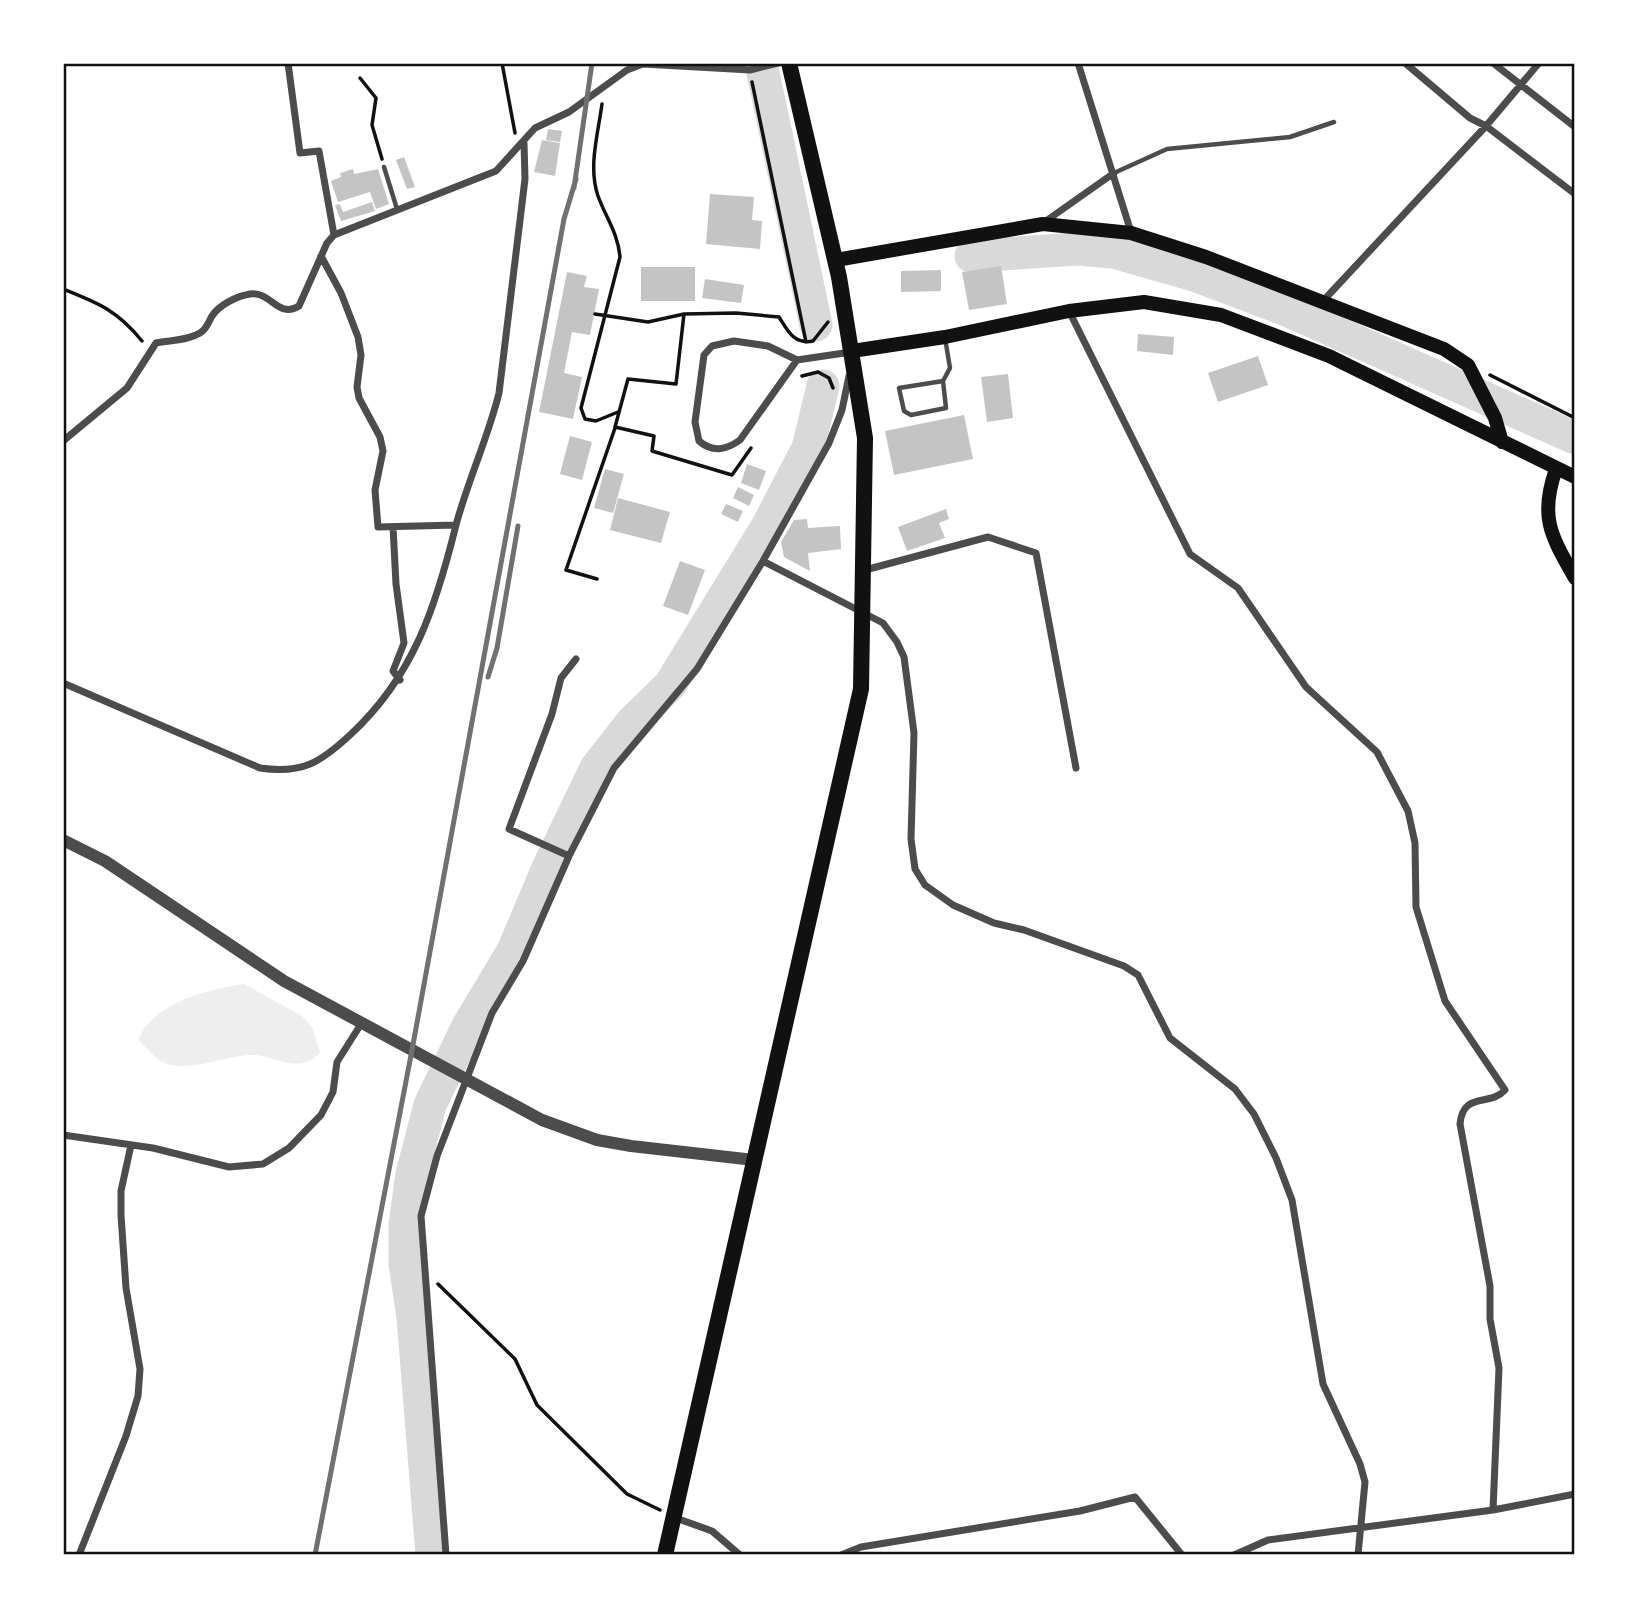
<svg xmlns="http://www.w3.org/2000/svg" width="1638" height="1618" viewBox="0 0 1638 1618" font-family="'IBM Plex Sans',sans-serif">
<style>
.green{fill:#eee}
.lines{fill:none;stroke-linecap:round;stroke-linejoin:round}
.river{stroke:#d9d9d9;stroke-width:33}
.building{fill:#c4c4c4}
.path{stroke:#111;stroke-width:3.5}
.service{stroke:#4c4c4c;stroke-width:4.5}
.minor{stroke:#4c4c4c;stroke-width:7}
.tertiary{stroke:#4c4c4c;stroke-width:12}
.secondary{stroke:#111;stroke-width:14}
.trunk{stroke:#111;stroke-width:16}
.rail{stroke:#707070;stroke-width:5}
.neatline{fill:none;stroke:#111;stroke-width:2.5}
</style>
<rect width="100%" height="100%" fill="#fff"/>
<path class="green" d="M 244,984 L 302,1016 L 312,1027 L 320,1053 C 294,1077 277,1053 248,1055 C 224,1057 191,1071 167,1064 C 157,1061 146,1047 138,1040 C 152,1003 209,989 244,984 Z"/>
<g class="lines">
<path class="river" d="M 761,63 L 816,325
M 971,256 L 1078,249 L 1113,252 L 1197,276 L 1284,309 L 1575,438
M 432,1555 L 413,1317 L 405,1264 L 405,1225 L 412,1174 L 430,1105 L 468,1026 L 513,951 L 548,868 L 596,768 L 632,722 L 670,685 L 767,527 L 808,448 L 823,386"/>
</g>
<path class="building" d="M 548,129 L 562,131 L 560,142 L 546,140 Z
M 542,140 L 560,143 L 555,176 L 534,172 Z
M 404,157 L 415,187 L 407,189 L 396,160 Z
M 353,169 L 354,174 L 378,169 L 389,204 L 376,209 L 370,192 L 338,202 L 331,181 L 341,177 L 340,173 Z
M 710,194 L 754,197 L 752,220 L 762,221 L 760,249 L 706,244 Z
M 372,202 L 375,211 L 341,221 L 335,205 L 340,204 L 343,212 Z
M 1001,266 L 1007,304 L 969,310 L 962,272 Z
M 641,267 L 695,267 L 695,301 L 641,301 Z
M 941,270 L 941,291 L 901,292 L 901,271 Z
M 567,272 L 587,276 L 584,287 L 599,289 L 590,335 L 572,332 L 564,373 L 582,377 L 573,419 L 539,412 Z
M 705,279 L 744,285 L 741,303 L 702,298 Z
M 1138,334 L 1174,337 L 1173,355 L 1137,351 Z
M 1258,356 L 1268,385 L 1218,402 L 1208,373 Z
M 1008,374 L 1013,418 L 987,422 L 981,377 Z
M 964,415 L 973,459 L 894,475 L 885,431 Z
M 570,436 L 592,442 L 582,480 L 560,474 Z
M 747,464 L 766,471 L 759,490 L 741,483 Z
M 605,469 L 624,474 L 613,513 L 594,508 Z
M 738,487 L 754,495 L 749,506 L 733,498 Z
M 618,498 L 670,512 L 661,543 L 610,530 Z
M 726,504 L 743,511 L 738,522 L 721,514 Z
M 946,509 L 949,519 L 939,523 L 945,538 L 907,551 L 898,527 Z
M 807,519 L 808,528 L 840,526 L 841,549 L 808,553 L 810,571 L 784,557 L 781,542 L 794,520 Z
M 680,561 L 705,570 L 688,615 L 663,606 Z"/>
<g class="lines">
<path class="path" d="M 502,63 L 515,133
M 360,78 L 376,98 L 372,125 L 382,159
M 752,82 L 806,342
M 602,104 C 598,134 588,167 598,196 C 606,218 618,233 620,257 L 581,408 L 585,419 L 596,421 L 618,412
M 63,289 C 98,303 117,310 142,341
M 595,314 L 648,322 L 684,314
M 1490,375 L 1575,418
M 802,376 L 818,372 L 829,378 L 833,388
M 751,448 L 732,475 L 652,451 L 654,436 L 615,427 L 628,379 L 676,384 L 684,314 L 736,313 L 779,317 C 788,331 794,345 813,341 L 828,322
M 597,579 L 566,570 L 615,428
M 438,1284 L 515,1359 L 537,1405 L 627,1494 L 660,1510"/>
<path class="service" d="M 384,167 L 397,209
M 1114,173 L 1167,149 L 1290,137 L 1334,122
M 943,381 L 899,388 L 904,411 L 911,415 L 946,408 L 943,381 L 950,368 L 945,338"/>
<path class="minor" d="M 288,63 L 300,153 L 319,151 L 334,235
M 1078,63 L 1131,232
M 1405,63 L 1470,118 L 1486,126 L 1575,194
M 1493,63 L 1575,127
M 1043,223 L 1114,173
M 321,256 L 341,293 L 358,337 L 361,355 L 357,387 L 359,398 L 380,437 L 383,451 L 375,490 L 378,527 L 456,525
M 1323,301 L 1486,126 L 1539,63
M 1069,311 L 1190,554 L 1238,588 L 1306,687 L 1377,752 L 1408,811 L 1415,843 L 1416,907 L 1445,1001 L 1505,1090 C 1490,1107 1463,1091 1460,1124 L 1490,1286 L 1490,1319 L 1499,1368 L 1493,1510
M 797,360 L 740,440 C 726,450 713,453 699,441 L 695,422 L 704,355 L 712,346 L 734,341 L 768,346 L 797,360 L 851,352
M 63,441 L 127,388 L 156,343 C 170,340 187,341 200,333 C 207,329 208,323 212,316 C 219,305 237,296 250,294 C 271,291 278,319 299,306 L 327,243 L 334,235 L 496,171 L 535,128 L 569,112 L 627,70 L 643,64 L 750,70 L 778,63
M 393,527 L 396,584 L 404,643 L 393,671 L 400,680
M 763,561 L 883,623 L 897,642 L 904,657 L 914,733 L 911,839 L 915,869 L 925,885 L 953,905 L 994,923 L 1024,930 L 1124,966 L 1138,975 L 1170,1038 L 1235,1089 L 1254,1114 L 1276,1158 L 1292,1200 L 1323,1384 L 1360,1464 L 1365,1482 L 1358,1555
M 865,570 L 988,537 L 1036,553 L 1076,768
M 63,683 L 260,768 C 302,774 320,763 350,735 C 414,676 436,606 456,525 C 468,480 488,438 499,393 L 525,179 L 524,143
M 569,856 L 509,829 L 552,714 L 561,678 L 576,659
M 63,1135 L 153,1148 L 229,1167 L 263,1164 L 289,1148 L 321,1115 L 333,1092 L 337,1062 L 361,1024
M 673,1517 L 712,1531 L 740,1555
M 79,1555 L 126,1436 L 138,1396 L 140,1369 L 126,1288 L 121,1215 L 121,1191 L 131,1145
M 446,1555 L 421,1216 L 437,1156 L 492,1013 L 523,961 L 569,856 L 614,768 L 697,669 L 763,561 L 829,443 L 842,410 L 849,376
M 841,1555 L 861,1547 L 1080,1511 L 1135,1497 L 1182,1555
M 1234,1555 L 1268,1540 L 1493,1510 L 1575,1494"/>
<path class="tertiary" d="M 63,840 L 105,861 L 284,981 L 542,1120 L 597,1140 L 631,1146 L 754,1160"/>
<path class="secondary" d="M 836,260 L 1043,224 L 1131,233 L 1206,257 L 1444,349 L 1468,365 L 1495,418 L 1502,442
M 852,351 L 945,337 L 1069,311 L 1144,302 L 1221,315 L 1329,356 L 1575,477
M 1556,469 C 1539,517 1551,536 1575,578"/>
<path class="trunk" d="M 665,1555 L 861,689 L 865,438 L 839,277 L 789,63"/>
<path class="rail" d="M 574,188 L 592,63
M 488,677 L 497,648 L 518,526
M 315,1555 L 412,1050 L 564,219 L 576,179"/>
</g>
<rect width="1638" height="1618" fill="none" stroke="#ffffff" stroke-width="130"/>
<rect x="65" y="65" width="1508" height="1488" class="neatline"/>
</svg>
